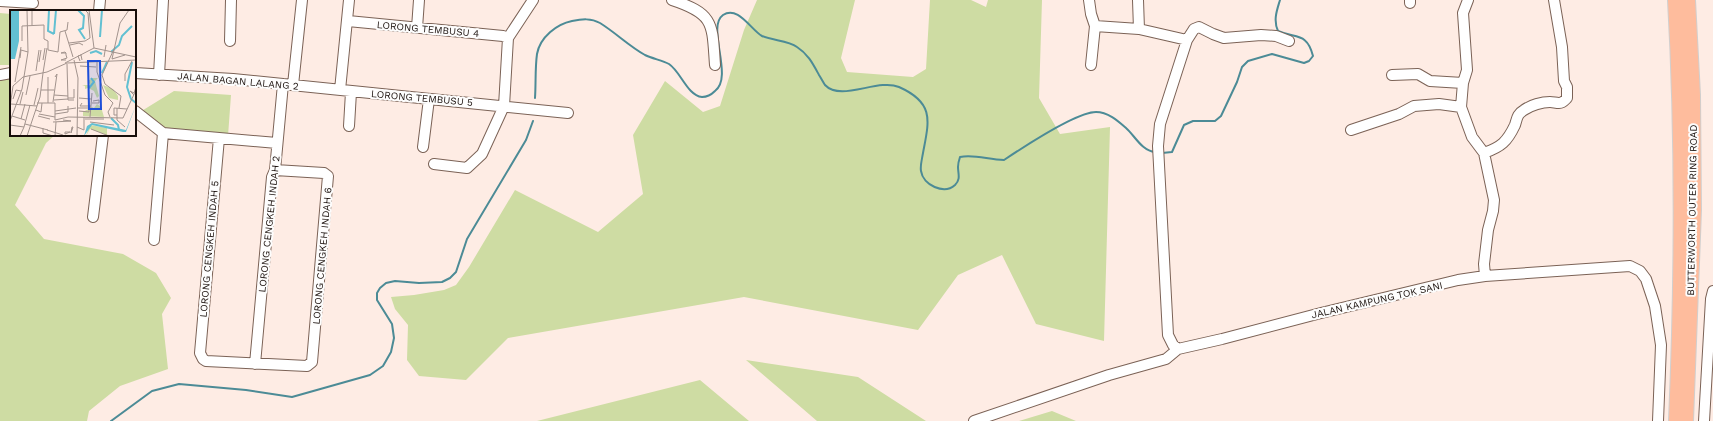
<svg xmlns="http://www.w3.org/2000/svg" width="1713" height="421" viewBox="0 0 1713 421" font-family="'Work Sans',sans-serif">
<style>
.green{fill:#cedca3}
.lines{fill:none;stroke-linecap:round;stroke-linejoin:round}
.stream{stroke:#4c8b96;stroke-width:2}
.minor-casing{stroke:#7b6256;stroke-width:12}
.highway-casing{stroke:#d1cfce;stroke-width:16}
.minor{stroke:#fff;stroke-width:10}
.highway{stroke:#febc9d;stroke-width:14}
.labels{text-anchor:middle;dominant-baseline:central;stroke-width:4;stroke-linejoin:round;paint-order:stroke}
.street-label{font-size:10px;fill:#180e0a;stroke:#fdfdfd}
.inset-river{fill:none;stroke:#62c0d2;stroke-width:2}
.inset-road{fill:none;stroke:#a2938d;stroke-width:1}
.view{fill:#1d4ed8;fill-opacity:0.15;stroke:#1d4ed8;stroke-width:2}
.inset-edge{fill:none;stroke:#180e0a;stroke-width:2}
</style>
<rect width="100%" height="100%" fill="#feece4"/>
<path class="green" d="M 757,0 L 855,0 L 841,58 L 847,72 L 913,77 L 926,69 L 930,0 L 971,0 L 986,7 L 988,0 L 1042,0 L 1039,98 L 1060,134 L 1110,127 L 1104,341 L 1036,324 L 1002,255 L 958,275 L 918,330 L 744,297 L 508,338 L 466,380 L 419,376 L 407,360 L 408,325 L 395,309 L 391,297 L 414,295 L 444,290 L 456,285 L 469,267 L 515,190 L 598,232 L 643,194 L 633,135 L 665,81 L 703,112 L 720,106 L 744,30 Z
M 0,13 L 11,14 L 11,65 L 0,65 Z
M 0,79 L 11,79 L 11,135 L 55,135 L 46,143 L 15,205 L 44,239 L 123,254 L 156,273 L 171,298 L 162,314 L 168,369 L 120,386 L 89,411 L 87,421 L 0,421 Z
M 174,91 L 231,95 L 228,136 L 165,131 L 140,112 Z
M 746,360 L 858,377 L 926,421 L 817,421 Z
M 700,380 L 749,421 L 537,421 Z
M 1052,411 L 1076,421 L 1019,421 Z"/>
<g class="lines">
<path class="stream" d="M 535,98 C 536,83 535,68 537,54 C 540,37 557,24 572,21 C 582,19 591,18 600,23 C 616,33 629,46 645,55 C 653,59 662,60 669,64 C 681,72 687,95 702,97 C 707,97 712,94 715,91 C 734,77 706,27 723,15 C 738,5 751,30 762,36 C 773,41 788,40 797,47 C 808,54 813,64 819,75 C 821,78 823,82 825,85 C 841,102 878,78 899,87 C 935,103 929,121 923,153 C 922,159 920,166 921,171 C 923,185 944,195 955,185 C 961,179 958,174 958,167 C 958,164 959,160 960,157 C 975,154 989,160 1004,160 C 1022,148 1077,112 1096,112 C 1108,112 1118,121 1126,128 C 1135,136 1142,151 1155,152
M 1162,153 L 1172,152 L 1184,125 L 1193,121 L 1215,121 L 1221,116 L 1237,82 L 1242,67 L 1248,61 L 1272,54 L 1304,63 L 1309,61 L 1313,56 C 1307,32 1296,39 1278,31 C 1273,20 1277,10 1280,0
M 111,421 L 152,391 L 179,384 L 246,390 L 292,397 L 370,375 L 383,366 L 391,352 L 394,338 L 392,324 L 377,300 L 377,293 L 380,288 L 386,283 L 395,281 L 419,283 L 442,282 L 450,278 L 456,272 L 467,239 L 526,140 L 533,121"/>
<defs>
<path id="minor" d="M 672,0 C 715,14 712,24 715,65
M 1089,0 L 1091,14 L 1095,26 L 1091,65
M 1138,0 L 1139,29
M 1468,0 L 1463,13 L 1467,70 L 1463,83 L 1461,107 L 1472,137 L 1484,153 L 1494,200 L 1493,211 L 1488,230 L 1484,264 L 1485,276
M 0,1 L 33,3
M 1410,3 L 1410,0
M 99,11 L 100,0
M 348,21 L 503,36 L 508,38
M 1095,26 L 1139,29 L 1187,40
M 417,28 L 419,0
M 230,41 L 231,0
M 135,73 L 233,79 L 568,113
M 0,75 L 11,73
M 159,75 L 163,0
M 1392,75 L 1418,74 L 1430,81 L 1463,83
M 293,85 L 302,0
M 340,90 L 349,0
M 135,111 L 163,133 L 277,143
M 349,126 L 351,92
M 1351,130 L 1399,114 L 1414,106 L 1439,104 L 1461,107
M 219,138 L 200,353 L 203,359 L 206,361 L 307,366 L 312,362 L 328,176 L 324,173 L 275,170
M 423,147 L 429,99
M 1484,153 C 1501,147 1507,142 1515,125 C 1517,119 1517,114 1524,110 C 1531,105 1542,102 1550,102 C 1553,102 1556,103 1559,103 C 1563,103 1565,100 1567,98 L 1567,87 L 1564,81 L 1562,47 L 1554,0
M 434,164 L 467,168 L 482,154 L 504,106 L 508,38 L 533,0
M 93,217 L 103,135
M 154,240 L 163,133
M 1178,349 L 1173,345 L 1168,335 L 1158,146 L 1160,124 L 1187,40 L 1194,29 L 1199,27 L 1213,34 L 1224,38 L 1261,35 L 1276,36 L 1289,41
M 255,364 L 272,177 L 275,170 L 283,84
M 974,421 L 1109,375 L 1166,359 L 1178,349 L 1222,339 L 1321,313 L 1458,280 L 1485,276 L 1630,266 L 1640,271 L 1646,279 L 1655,306 L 1661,345 L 1658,421
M 1704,421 L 1711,299 L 1713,291"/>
<path id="highway" d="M 1675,0 C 1683,141 1682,280 1676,421
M 1686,421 L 1694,210 L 1693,95 L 1688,0"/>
</defs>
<use href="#minor" class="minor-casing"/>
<use href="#highway" class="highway-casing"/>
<use href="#minor" class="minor"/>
<use href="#highway" class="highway"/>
</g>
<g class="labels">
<g class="street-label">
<text transform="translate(428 29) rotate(5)">LORONG TEMBUSU 4</text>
<text transform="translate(238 81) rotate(5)">JALAN BAGAN LALANG 2</text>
<text transform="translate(422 98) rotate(5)">LORONG TEMBUSU 5</text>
<text transform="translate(1692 210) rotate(-89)">BUTTERWORTH OUTER RING ROAD</text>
<text transform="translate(269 224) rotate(-84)">LORONG CENGKEH INDAH 2</text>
<text transform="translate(209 249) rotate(-85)">LORONG CENGKEH INDAH 5</text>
<text transform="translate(322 256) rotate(-85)">LORONG CENGKEH INDAH 6</text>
<text transform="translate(1377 300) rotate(-13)">JALAN KAMPUNG TOK SANI</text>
</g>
</g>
<g transform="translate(10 10)">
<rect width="126" height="126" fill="#feece4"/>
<path d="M 82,68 L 88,68 L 85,71 L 89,86 L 87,88 L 84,81 L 78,78 L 75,79 L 75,76 L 72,75 L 80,75 L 78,71 ZM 93,75 L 103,79 L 108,86 L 108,90 L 99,88 ZM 87,94 L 91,97 L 94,107 L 73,106 L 73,102 L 82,97 L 84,98 ZM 80,115 L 97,118 L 97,125 L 80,119 L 76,126 Z" fill="#cedca3"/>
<path d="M 0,0 L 9,0 L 9,31 L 5,49 L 0,49 L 0,52 ZM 126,95 L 116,122 L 113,122 L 82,115 L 74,126 L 77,116 L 82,113 L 116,120 Z" fill="#62c0d2"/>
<path class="inset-river" d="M 39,0 L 38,21 L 44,24M 68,0 L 74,6 L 73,18 L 69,20 L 75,29M 44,24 L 46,0M 90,27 L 92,0M 101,42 L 109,35 L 112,26 L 122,16M 80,43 L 86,41 L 92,44M 122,52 L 117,77 L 121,89 L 126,93M 92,63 L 97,52M 79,78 L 84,72 L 81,68M 101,108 L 108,115 L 109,120"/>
<path class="inset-road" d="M 79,0 L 84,38M 22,15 L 22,0M 55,21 L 63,47M 12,31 L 12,16 L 34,15 L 34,29 L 38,31 L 38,40 L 48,42 L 50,22 L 57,20 L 58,12M 59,33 L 75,31 L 80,28 L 78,3 L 75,0M 60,35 L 69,33 L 73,35M 56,43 L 51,43 L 55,42 L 56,43 L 56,45 L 57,48 L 51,50 L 56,50M 115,45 L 102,49 L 110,13 L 119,0M 94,47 L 96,35M 10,48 L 11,40 L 18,42M 33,50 L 35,38M 64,50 L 68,68 L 67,126M 70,51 L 68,46 L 71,45 L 72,50M 29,52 L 31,40M 87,52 L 87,62 L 95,85 L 103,93 L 98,102 L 100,107M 98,52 L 92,65 L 95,74 L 111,86 L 109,98M 98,52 L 105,37M 55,53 L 84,38 L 126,47M 57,54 L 58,90 L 64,90M 70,56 L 86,57M 26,61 L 29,40M 33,63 L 37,38M 115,71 L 115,64 L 122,51M 5,72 L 11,37M 31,80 L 44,80M 16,85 L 20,66M 44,85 L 58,86M 124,85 L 120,81 L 124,83 L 126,77M 58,88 L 64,88 L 64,79M 69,88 L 81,89M 3,89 L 6,80 L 11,81M 44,90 L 58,89M 43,92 L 47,64 L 45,67M 27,93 L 45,93 L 45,110M 38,93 L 38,67M 72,93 L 70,96 L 81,96M 82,93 L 89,93 L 89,90 L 83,91M 1,94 L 27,96M 10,94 L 13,82M 24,95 L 28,78M 0,97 L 3,76 L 13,67 L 37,62 L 57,53 L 126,50M 67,98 L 80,98M 107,98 L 107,110 L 115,117M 26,100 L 31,102 L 32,93M 45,101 L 66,98M 69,101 L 79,102 L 79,98M 29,104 L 45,107M 45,104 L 58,102 L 58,96M 107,105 L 104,105 L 104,98 L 117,99M 2,106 L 15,110M 28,106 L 40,109M 80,107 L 82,83M 11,109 L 15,94M 75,109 L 94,109M 45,110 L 58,107 L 113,108 L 126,80M 0,111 L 12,79 L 18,42 L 17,0M 43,112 L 61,111 L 53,110M 80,112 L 104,115M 15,114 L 38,120M 0,115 L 14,117 L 10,126M 14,117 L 20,95M 67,117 L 74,120 L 74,107M 33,118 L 33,123 L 43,126M 81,119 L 99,126M 37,120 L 53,125M 55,122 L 60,122 L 55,124 ZM 61,123 L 61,122 L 62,117 L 63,117 L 61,123M 17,126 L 30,87 L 33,63M 45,126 L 46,112"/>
<path class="view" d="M 78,51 L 90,51 L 91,99 L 79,99 Z"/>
<rect width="126" height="126" class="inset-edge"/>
</g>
</svg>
